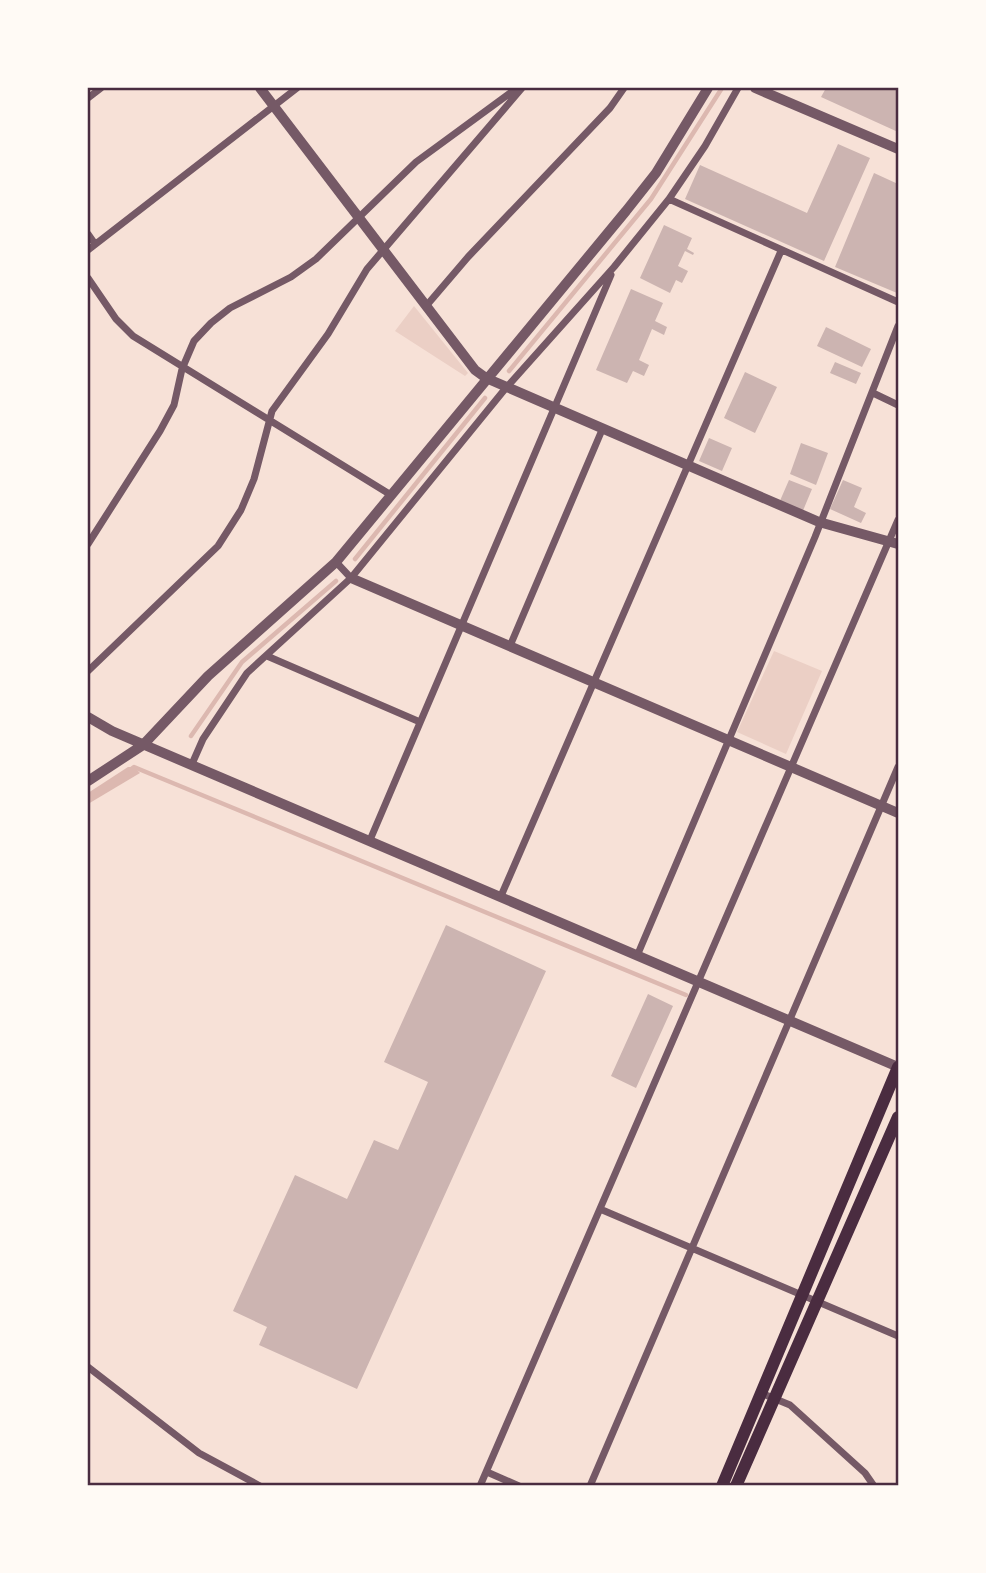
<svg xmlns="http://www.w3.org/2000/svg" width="986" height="1573" viewBox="0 0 986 1573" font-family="Jost,sans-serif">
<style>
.green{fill:#ebcfc5}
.water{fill:#dcb8b0}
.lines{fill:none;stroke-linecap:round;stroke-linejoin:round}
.stream{stroke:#dcb8b0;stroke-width:4.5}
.building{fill:#ccb4b1}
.minor{stroke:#755966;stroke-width:7}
.tertiary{stroke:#755966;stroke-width:10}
.trunk{stroke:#4a2c40;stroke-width:12}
.neatline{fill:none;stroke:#4a2c40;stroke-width:2.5}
</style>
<rect width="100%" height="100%" fill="#f7e1d7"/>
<path class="green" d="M 414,306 L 468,373 L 465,376 L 395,331 Z
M 774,651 L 822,671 L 786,754 L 737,732 Z"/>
<path class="water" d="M 128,767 L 134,767 L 140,773 L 88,804 L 88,793 Z"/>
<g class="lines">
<path class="stream" d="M 509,371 L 651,199 L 722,88
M 355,559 L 485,398
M 191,736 L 242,662 L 336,581
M 130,770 L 134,767 L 146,772 L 686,995"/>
</g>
<path class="building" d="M 826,88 L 898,88 L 898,132 L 821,97 Z
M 838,144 L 870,158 L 824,261 L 685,199 L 700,165 L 807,213 Z
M 874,173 L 898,184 L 897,293 L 835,267 Z
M 664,225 L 692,238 L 687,249 L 694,253 L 693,255 L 685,251 L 678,266 L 688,271 L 682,283 L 676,280 L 670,293 L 640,278 Z
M 631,289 L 663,303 L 655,321 L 667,327 L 664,335 L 652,329 L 639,360 L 649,365 L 644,376 L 633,371 L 627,383 L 596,370 Z
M 826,327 L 871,349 L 862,367 L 817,346 Z
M 835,362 L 861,373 L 856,384 L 830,373 Z
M 745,372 L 777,387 L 755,433 L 724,418 Z
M 709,438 L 732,448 L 722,471 L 699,461 Z
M 801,443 L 828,453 L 816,485 L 790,474 Z
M 789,480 L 812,489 L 802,513 L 779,503 Z
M 843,480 L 862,488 L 854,507 L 866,513 L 861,523 L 830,509 Z
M 446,925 L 546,971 L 357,1389 L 259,1345 L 267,1327 L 233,1311 L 295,1175 L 347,1199 L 374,1140 L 398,1150 L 428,1082 L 384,1062 Z
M 648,994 L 673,1006 L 636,1088 L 611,1076 Z"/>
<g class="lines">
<path class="minor" d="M 88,98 L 101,88
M 669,199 L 898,302
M 88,234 L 95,244
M 88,250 L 297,88
M 88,278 L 116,319 L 133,336 L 391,495
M 427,305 L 468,257 L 610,108 L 624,88
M 873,393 L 898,405
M 88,544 L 160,431 L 174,405 L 182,369 L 194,341 L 211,323 L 230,308 L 291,277 L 316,259 L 416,162 L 517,88
M 336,562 L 351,578
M 510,646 L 602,430
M 267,656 L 420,722
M 88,671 L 218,546 L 241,510 L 254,479 L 272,411 L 328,334 L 367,269 L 522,88
M 192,764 L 203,739 L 247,673 L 351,578 L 505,389 L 614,267 L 669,199 L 705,146 L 738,88
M 370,840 L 611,275
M 501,896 L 781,251
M 637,956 L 815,537 L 898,326
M 600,1209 L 898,1336
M 88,1367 L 199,1453 L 260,1486
M 761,1393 L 790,1405 L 865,1473 L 874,1486
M 487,1472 L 519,1486
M 480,1486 L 898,520
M 590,1486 L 898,767"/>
<path class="tertiary" d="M 260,88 L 475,370 L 486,378 L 819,522 L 898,544
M 755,88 L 898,149
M 351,578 L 898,813
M 88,717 L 112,731 L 898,1067
M 88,781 L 143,745 L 208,676 L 336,562 L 626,211 L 656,173 L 708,88"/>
<path class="trunk" d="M 722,1486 L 898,1067
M 736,1486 L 898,1117"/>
</g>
<rect width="986" height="1573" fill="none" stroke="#fffaf5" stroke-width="178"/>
<rect x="89" y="89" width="808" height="1395" class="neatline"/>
</svg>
